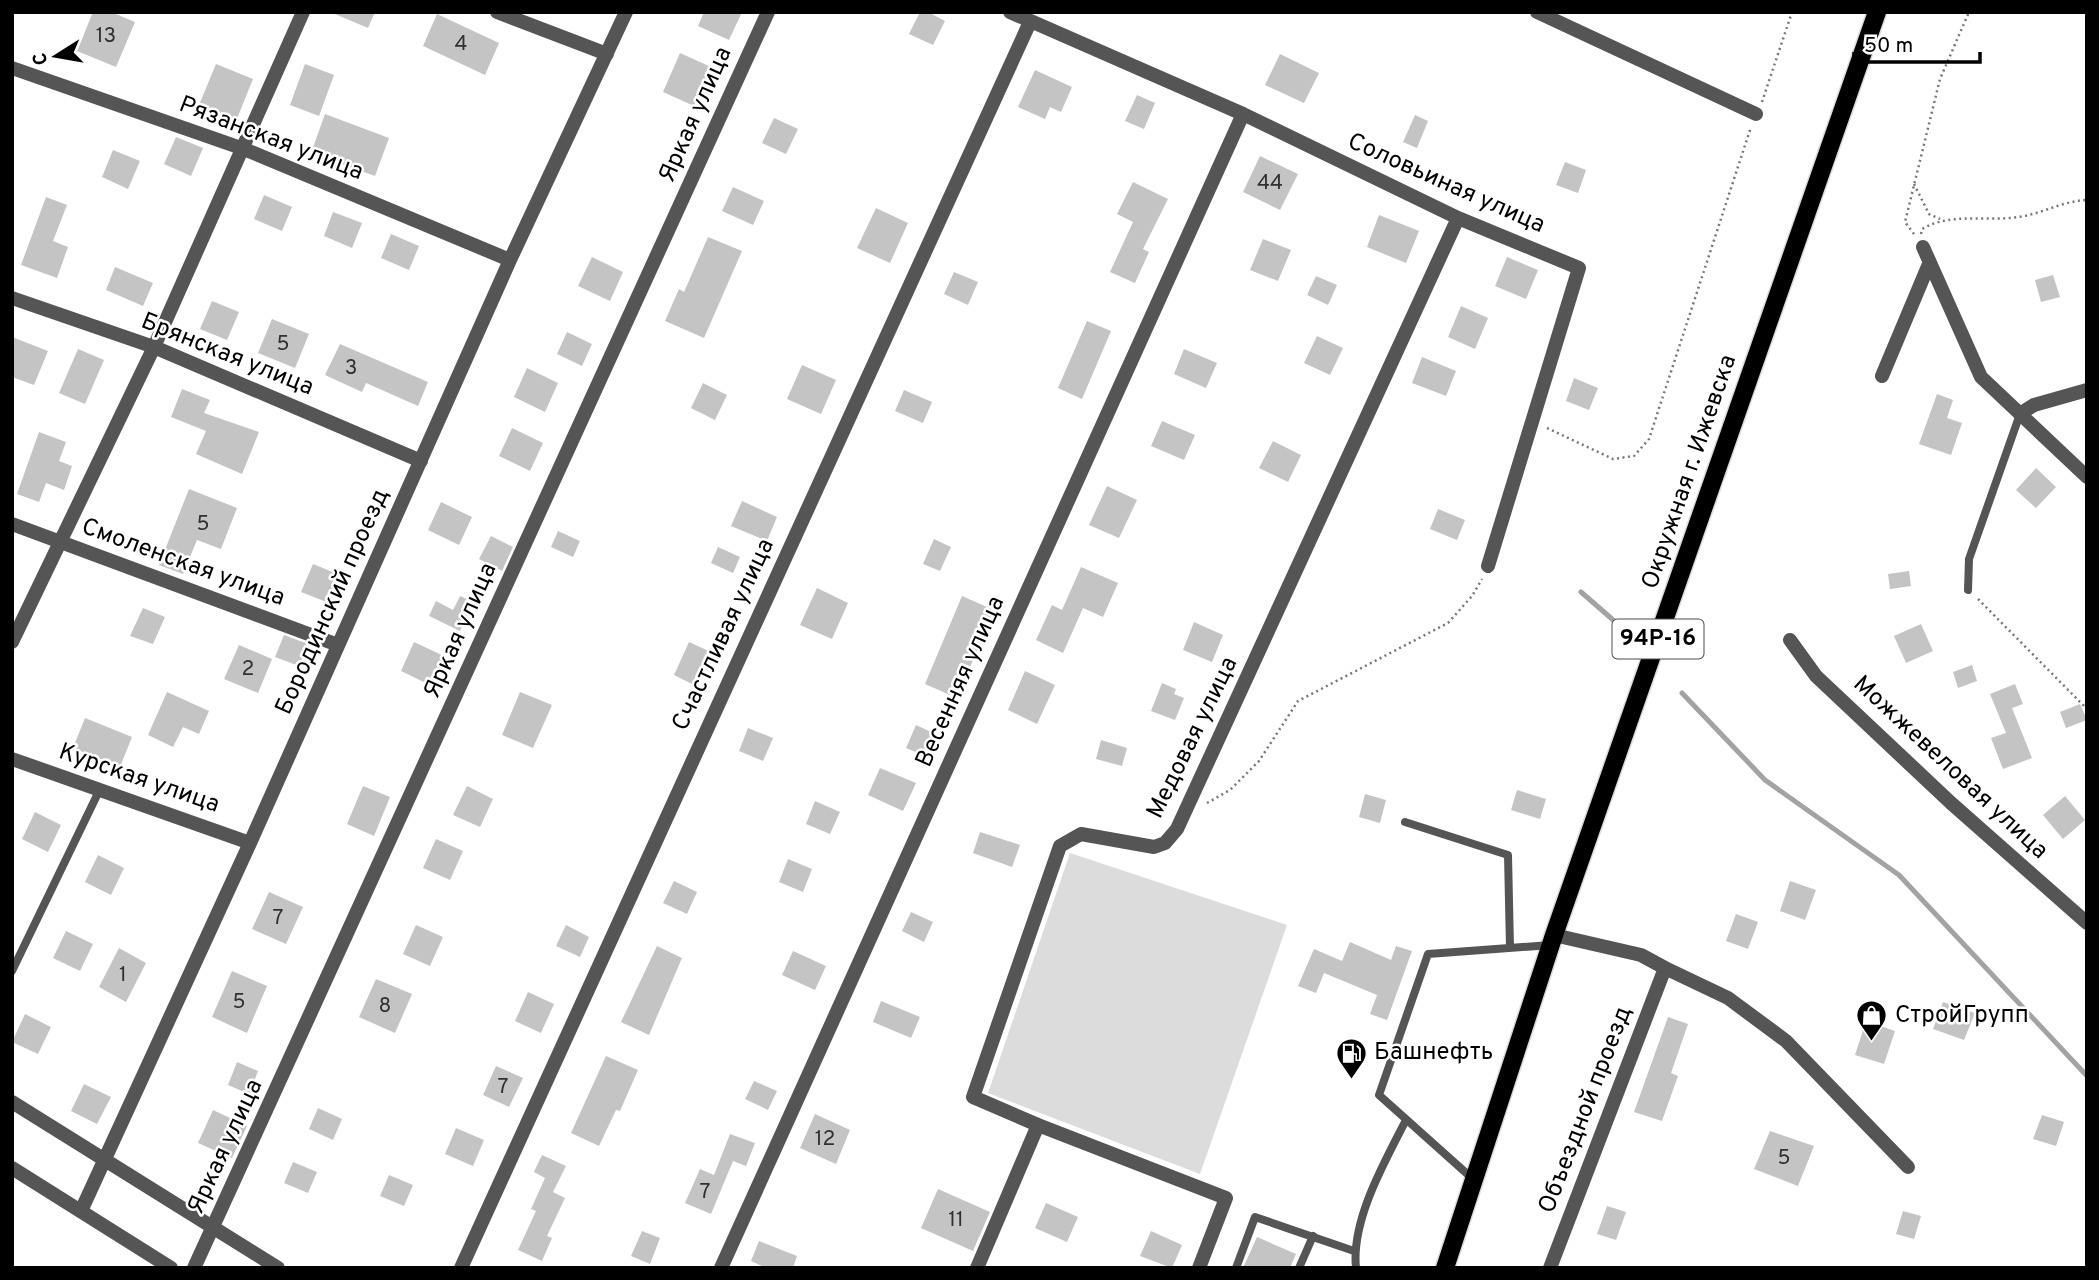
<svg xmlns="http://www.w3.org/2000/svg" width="2099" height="1280" viewBox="0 0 2099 1280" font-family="Overpass,sans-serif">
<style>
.grass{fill:#dcdcdc}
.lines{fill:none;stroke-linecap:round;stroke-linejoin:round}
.stream{stroke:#a3a3a3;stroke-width:5}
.building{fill:#c4c4c4}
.primary-casing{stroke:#dbdbdb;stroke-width:21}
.path{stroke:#777;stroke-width:2.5;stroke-dasharray:2 3.5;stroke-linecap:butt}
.service{stroke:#555;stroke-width:8}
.minor{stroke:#555;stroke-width:14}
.tertiary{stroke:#555;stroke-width:14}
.primary{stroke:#000;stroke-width:18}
.labels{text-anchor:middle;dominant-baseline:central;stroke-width:5;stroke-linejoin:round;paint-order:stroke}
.number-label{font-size:21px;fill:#313131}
.shield{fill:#fff;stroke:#4c4c4c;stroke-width:2}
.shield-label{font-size:23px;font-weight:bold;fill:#000}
.street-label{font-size:24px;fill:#000;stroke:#fff}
.poi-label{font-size:24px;fill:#000;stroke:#fff;text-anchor:start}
</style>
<rect width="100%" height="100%" fill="#fff"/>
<path class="grass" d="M 1070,853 L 1287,925 L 1200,1174 L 988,1093 Z"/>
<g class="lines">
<path class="stream" d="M 1581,592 L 1635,639
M 1682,693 L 1765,780 L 1899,875 L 2087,1076"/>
</g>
<path class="building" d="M 93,12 L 111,12 L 135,22 L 116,67 L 77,51 Z
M 330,12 L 375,12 L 368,28 Z
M 704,12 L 742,12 L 729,40 L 698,26 Z
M 920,12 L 928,12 L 945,21 L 933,45 L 909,34 Z
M 437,14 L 499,43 L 485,75 L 423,46 Z
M 680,53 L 711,67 L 694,106 L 663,92 Z
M 1280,54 L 1319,73 L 1304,103 L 1265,85 Z
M 216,64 L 253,79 L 236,121 L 199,105 Z
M 305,64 L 334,75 L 319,116 L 290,105 Z
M 1035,70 L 1072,87 L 1061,112 L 1050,107 L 1045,119 L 1018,107 Z
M 1137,95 L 1155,103 L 1144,129 L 1125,121 Z
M 325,114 L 389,138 L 375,176 L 311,153 Z
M 1415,115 L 1428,121 L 1417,148 L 1403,142 Z
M 774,118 L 798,129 L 786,154 L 762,143 Z
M 176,137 L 203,148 L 191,176 L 164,164 Z
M 113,150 L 140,161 L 128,189 L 102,177 Z
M 1260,156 L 1298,174 L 1280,210 L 1243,192 Z
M 1565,162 L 1586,170 L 1578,193 L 1556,185 Z
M 1133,182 L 1168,199 L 1143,249 L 1149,252 L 1135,283 L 1110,272 L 1133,222 L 1117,214 Z
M 733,187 L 764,201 L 753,225 L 722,211 Z
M 264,195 L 292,207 L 282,231 L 254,219 Z
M 46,197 L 67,205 L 53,241 L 68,247 L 57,278 L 21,265 Z
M 876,208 L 908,223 L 890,263 L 857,248 Z
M 333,212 L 362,223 L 352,248 L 324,236 Z
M 1379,215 L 1419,231 L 1406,263 L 1367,247 Z
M 391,234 L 419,246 L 409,270 L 381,258 Z
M 708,237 L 742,251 L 704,338 L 665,321 L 679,289 L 684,292 Z
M 1263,239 L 1291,250 L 1278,281 L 1250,270 Z
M 592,257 L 623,272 L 610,301 L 578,286 Z
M 1507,257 L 1538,270 L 1526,299 L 1495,286 Z
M 115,267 L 153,283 L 143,306 L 106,290 Z
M 954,272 L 978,282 L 968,305 L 944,294 Z
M 2053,275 L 2060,297 L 2041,302 L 2035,280 Z
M 1316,276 L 1337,285 L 1328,305 L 1307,295 Z
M 212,301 L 239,312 L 227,340 L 200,329 Z
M 1461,306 L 1488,318 L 1475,349 L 1448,337 Z
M 272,319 L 309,334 L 295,368 L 258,353 Z
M 1087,321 L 1111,331 L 1082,399 L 1058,388 Z
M 567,332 L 592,344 L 582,366 L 557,354 Z
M 1317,336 L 1343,348 L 1330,375 L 1304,363 Z
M 12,337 L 48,351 L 34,385 L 12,377 Z
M 340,344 L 428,382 L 418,406 L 366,383 L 362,392 L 325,375 Z
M 78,349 L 104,360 L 85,404 L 59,393 Z
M 1184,349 L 1217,363 L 1206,388 L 1174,374 Z
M 1422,357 L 1456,371 L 1446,396 L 1412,383 Z
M 802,365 L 836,380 L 821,414 L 787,399 Z
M 527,368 L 558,383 L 545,412 L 514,397 Z
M 1574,378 L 1598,388 L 1589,410 L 1566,401 Z
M 703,383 L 727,395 L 715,420 L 691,408 Z
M 182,389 L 210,400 L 204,413 L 259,432 L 242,474 L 196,454 L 206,431 L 171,417 Z
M 904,390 L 932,402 L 923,423 L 895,411 Z
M 1937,394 L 1953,400 L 1947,418 L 1962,423 L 1951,455 L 1919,444 Z
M 1162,421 L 1195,435 L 1184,460 L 1151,446 Z
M 512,428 L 543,443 L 530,471 L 499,456 Z
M 39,432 L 66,442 L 59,461 L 72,466 L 64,490 L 46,483 L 39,502 L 17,494 Z
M 1273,441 L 1301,455 L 1288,482 L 1259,468 Z
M 2036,468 L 2056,487 L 2036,508 L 2016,490 Z
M 1107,486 L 1137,500 L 1119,538 L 1089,525 Z
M 189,489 L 237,508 L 221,549 L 197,540 L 183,574 L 159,565 Z
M 742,501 L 777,517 L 767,541 L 731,526 Z
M 441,502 L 472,517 L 459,545 L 428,530 Z
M 1438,509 L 1465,520 L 1457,540 L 1430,529 Z
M 558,531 L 580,541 L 573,557 L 551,547 Z
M 491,536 L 513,547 L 502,571 L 479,559 Z
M 934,539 L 951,547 L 940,571 L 923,564 Z
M 718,547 L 740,557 L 733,573 L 711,563 Z
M 313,564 L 340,575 L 329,603 L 301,592 Z
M 1081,567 L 1118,583 L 1103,617 L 1083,608 L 1063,653 L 1036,640 L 1052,605 L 1062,610 Z
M 1909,571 L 1911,586 L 1890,589 L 1888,574 Z
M 817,588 L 848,603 L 832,639 L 800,625 Z
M 460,596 L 474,602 L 460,631 L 429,616 L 436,601 L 453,610 Z
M 962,596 L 994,610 L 957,698 L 925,684 Z
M 143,608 L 165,617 L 153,644 L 130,636 Z
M 1194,622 L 1223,635 L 1212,662 L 1183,650 Z
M 1921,624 L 1933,651 L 1906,663 L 1894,636 Z
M 284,635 L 308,644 L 299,666 L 275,657 Z
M 414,642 L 446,657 L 432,686 L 401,671 Z
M 689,642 L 713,653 L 698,687 L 674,675 Z
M 239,645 L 272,659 L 258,693 L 224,679 Z
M 1972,665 L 1977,681 L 1958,688 L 1953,672 Z
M 1025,671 L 1055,685 L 1037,724 L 1008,710 Z
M 1162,683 L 1176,689 L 1174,694 L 1184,698 L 1175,720 L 1151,711 Z
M 2015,684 L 2023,704 L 2012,708 L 2032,758 L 2003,769 L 1991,738 L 2006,733 L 1990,694 Z
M 167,692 L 209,711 L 199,734 L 183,727 L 173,747 L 148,735 Z
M 520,692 L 552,705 L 533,748 L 502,735 Z
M 2080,704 L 2087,720 L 2066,728 L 2060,712 Z
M 85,718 L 132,737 L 120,767 L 73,748 Z
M 916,725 L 940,736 L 930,758 L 906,748 Z
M 748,728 L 773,738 L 763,761 L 739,751 Z
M 1101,740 L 1127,748 L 1122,766 L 1096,759 Z
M 880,768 L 916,783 L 903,811 L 868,795 Z
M 363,786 L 390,797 L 374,836 L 347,824 Z
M 467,786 L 493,799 L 480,827 L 453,815 Z
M 1517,790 L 1546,799 L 1540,819 L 1511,810 Z
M 1365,794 L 1386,800 L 1380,823 L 1359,817 Z
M 2065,796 L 2085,820 L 2063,839 L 2043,815 Z
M 815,801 L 840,812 L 830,834 L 806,824 Z
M 35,812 L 61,825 L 48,852 L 22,839 Z
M 980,832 L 1020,845 L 1012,867 L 973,853 Z
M 436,839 L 463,851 L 450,880 L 423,868 Z
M 98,855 L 124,868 L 111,895 L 85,882 Z
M 788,859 L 812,869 L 803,892 L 779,882 Z
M 674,881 L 697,892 L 687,914 L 663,903 Z
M 1790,881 L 1816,890 L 1805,920 L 1780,911 Z
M 269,892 L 303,907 L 286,944 L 252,929 Z
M 911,912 L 933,922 L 924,942 L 902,931 Z
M 1736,914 L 1758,922 L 1748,949 L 1726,941 Z
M 416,925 L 443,937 L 430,966 L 403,954 Z
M 566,925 L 589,937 L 580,957 L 556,946 Z
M 66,931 L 93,944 L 80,971 L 53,958 Z
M 1350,942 L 1391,960 L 1396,946 L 1412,951 L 1387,1020 L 1370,1014 L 1377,995 L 1324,973 L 1316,993 L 1298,986 L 1314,949 L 1342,961 Z
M 657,946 L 682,958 L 649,1035 L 621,1022 Z
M 119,948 L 146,963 L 126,1002 L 99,987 Z
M 793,951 L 826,966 L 815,990 L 782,975 Z
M 232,971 L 267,986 L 247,1033 L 212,1017 Z
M 376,979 L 412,994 L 395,1033 L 359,1017 Z
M 528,992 L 554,1004 L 541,1033 L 515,1021 Z
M 881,1001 L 920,1017 L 911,1038 L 873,1022 Z
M 1943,1002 L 1975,1013 L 1964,1040 L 1933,1029 Z
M 25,1014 L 51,1027 L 38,1054 L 12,1042 Z
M 1668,1017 L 1688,1024 L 1671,1073 L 1678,1076 L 1662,1121 L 1634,1112 Z
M 1866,1021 L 1895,1031 L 1884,1064 L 1855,1055 Z
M 606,1056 L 638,1070 L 620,1111 L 616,1110 L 599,1146 L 571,1133 Z
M 237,1062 L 258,1071 L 249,1094 L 228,1085 Z
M 496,1066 L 523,1078 L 509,1107 L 483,1095 Z
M 754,1081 L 777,1091 L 768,1110 L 745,1099 Z
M 84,1084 L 111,1097 L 97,1124 L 71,1111 Z
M 318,1108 L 342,1119 L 333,1140 L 309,1129 Z
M 213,1110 L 247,1126 L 232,1158 L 198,1143 Z
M 815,1114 L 850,1130 L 836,1164 L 800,1148 Z
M 2042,1115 L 2064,1122 L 2056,1146 L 2033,1139 Z
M 456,1128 L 484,1140 L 473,1166 L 445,1154 Z
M 1770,1131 L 1814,1146 L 1798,1186 L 1754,1169 Z
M 730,1134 L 755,1143 L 746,1166 L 733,1161 L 711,1214 L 685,1203 L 700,1169 L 714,1175 Z
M 542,1155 L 566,1166 L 553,1192 L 565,1198 L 547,1236 L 552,1238 L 542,1261 L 518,1250 L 536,1211 L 531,1209 L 545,1178 L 534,1172 Z
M 293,1162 L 317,1172 L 308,1193 L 284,1183 Z
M 389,1175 L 413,1185 L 404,1206 L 380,1196 Z
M 938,1189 L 990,1212 L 973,1251 L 921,1228 Z
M 1046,1203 L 1078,1217 L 1067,1242 L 1035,1228 Z
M 1607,1206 L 1626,1212 L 1616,1240 L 1597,1234 Z
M 1903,1211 L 1921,1216 L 1914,1239 L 1896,1234 Z
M 642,1231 L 660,1238 L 650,1264 L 631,1256 Z
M 1151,1231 L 1182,1245 L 1172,1268 L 1140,1256 Z
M 1257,1237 L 1296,1254 L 1290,1268 L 1243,1268 Z
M 759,1241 L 797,1256 L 793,1268 L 766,1268 L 751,1261 Z"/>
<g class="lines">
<defs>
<path id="primary" d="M 1445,1268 L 1554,935 L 1877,12"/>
</defs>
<use href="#primary" class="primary-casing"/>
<path class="path" d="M 1762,102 L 1792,12
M 1914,184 L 1929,214 L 1940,219
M 1914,234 L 1905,222 L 1940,79 L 1969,12
M 1921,234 L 1922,229 C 1951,212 1986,222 2018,217 C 2042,214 2062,201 2087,200
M 1547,428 L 1613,459 L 1634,456 L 1649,439 L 1751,127
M 1978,599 L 2087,709
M 1207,803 L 1230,790 L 1259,761 L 1298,701 L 1448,623 L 1472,596 L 1482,579"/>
<path class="service" d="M 1968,590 L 1969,559 L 2020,414
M 1405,822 L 1508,855 L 1510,948
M 12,971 L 100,789
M 1474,1180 L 1379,1095 L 1428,954 L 1551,945
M 1236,1268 L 1255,1217 L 1354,1251
M 1299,1268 L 1313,1236
M 1356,1268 C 1351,1220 1385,1161 1406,1120"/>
<path class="minor" d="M 497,12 L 607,54
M 1010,12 L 1243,114 L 1458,218 L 1579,268 L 1488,566
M 1537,12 L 1756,114
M 12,68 L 244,149 L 510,260
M 1923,247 L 1981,377 L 2087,477
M 12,298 L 154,347 L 421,461
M 1882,376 L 1929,264
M 2020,414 L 2034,405 L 2087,390
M 12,524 L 338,645
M 1790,640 L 1816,676 L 1951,803 L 2087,923
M 12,642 L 154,347 L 303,12
M 12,759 L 250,843
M 1554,935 L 1641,955 L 1665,968
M 12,1102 L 278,1268
M 1038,1125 L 1226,1198 L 1199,1268
M 81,1211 L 250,843 L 510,260 L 626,12
M 194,1268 L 768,12
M 461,1268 L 1030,22
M 721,1268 L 1243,114
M 977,1268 L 1038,1125 L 973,1097 L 1060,846 L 1081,834 L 1154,847 L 1165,843 L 1177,829 L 1458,218
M 1550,1268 L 1665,968 L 1728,998 L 1786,1041 L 1908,1167"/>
<path class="tertiary" d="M 12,1168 L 171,1268"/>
<use href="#primary" class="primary"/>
</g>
<defs>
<symbol id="shop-pin" viewBox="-11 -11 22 30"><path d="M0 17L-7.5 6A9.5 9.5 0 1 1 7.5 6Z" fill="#000" stroke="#fff"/><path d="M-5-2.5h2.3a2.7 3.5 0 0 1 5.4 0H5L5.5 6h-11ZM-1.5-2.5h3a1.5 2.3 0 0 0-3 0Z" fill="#fff"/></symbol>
<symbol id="fuel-pin" viewBox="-11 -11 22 30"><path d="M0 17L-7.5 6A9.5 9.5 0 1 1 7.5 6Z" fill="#000" stroke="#fff"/><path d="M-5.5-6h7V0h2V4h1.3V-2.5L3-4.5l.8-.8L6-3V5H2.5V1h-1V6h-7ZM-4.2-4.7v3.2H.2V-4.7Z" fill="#fff"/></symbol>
</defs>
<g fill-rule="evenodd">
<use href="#shop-pin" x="1854" y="998" width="35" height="47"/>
<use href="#fuel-pin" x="1334" y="1036" width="35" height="47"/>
</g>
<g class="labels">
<g class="number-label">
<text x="106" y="36">13</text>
<text x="461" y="44">4</text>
<text x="1270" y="183">44</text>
<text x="283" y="344">5</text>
<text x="351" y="368">3</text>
<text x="203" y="524">5</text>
<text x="248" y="669">2</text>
<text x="278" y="918">7</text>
<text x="123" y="975">1</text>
<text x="239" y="1002">5</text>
<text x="385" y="1006">8</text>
<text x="503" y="1087">7</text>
<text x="825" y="1139">12</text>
<text x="1784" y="1158">5</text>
<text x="705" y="1192">7</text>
<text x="956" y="1220">11</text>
</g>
<rect class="shield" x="1612.5" y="619.5" width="91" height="39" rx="5"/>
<g class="shield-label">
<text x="1658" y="639">94Р-16</text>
</g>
<g class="street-label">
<text transform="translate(696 115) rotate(-66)">Яркая улица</text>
<text transform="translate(271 139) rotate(21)">Рязанская улица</text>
<text transform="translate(1446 184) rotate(24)">Соловьиная улица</text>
<text transform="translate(227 355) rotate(22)">Брянская улица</text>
<text transform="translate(1690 472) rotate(-71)">Окружная г. Ижевска</text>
<text transform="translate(183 563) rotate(20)">Смоленская улица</text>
<text transform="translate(333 602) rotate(-66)">Бородинский проезд</text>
<text transform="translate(461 631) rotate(-66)">Яркая улица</text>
<text transform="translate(724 635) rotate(-65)">Счастливая улица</text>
<text transform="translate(961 682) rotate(-66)">Весенняя улица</text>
<text transform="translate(1193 738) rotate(-64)">Медовая улица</text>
<text transform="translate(1950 768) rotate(43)">Можжевеловая улица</text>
<text transform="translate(139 779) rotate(19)">Курская улица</text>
<text transform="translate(1586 1110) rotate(-69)">Объездной проезд</text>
<text transform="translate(226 1147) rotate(-65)">Яркая улица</text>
</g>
<g class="poi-label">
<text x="1895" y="1016">СтройГрупп</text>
<text x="1374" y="1053">Башнефть</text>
</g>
</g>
<rect width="2099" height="1280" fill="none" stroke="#000000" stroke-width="28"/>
<g transform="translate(56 56) rotate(259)" stroke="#ffffff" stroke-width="5" paint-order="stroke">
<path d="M0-5L12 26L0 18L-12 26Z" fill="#000000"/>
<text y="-10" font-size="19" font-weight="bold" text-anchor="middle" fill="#000000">С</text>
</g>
<path d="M1854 52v10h126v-10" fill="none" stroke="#000000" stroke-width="3.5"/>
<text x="1864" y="52" font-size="21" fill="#000000" stroke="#ffffff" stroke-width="5" paint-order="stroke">50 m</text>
</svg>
